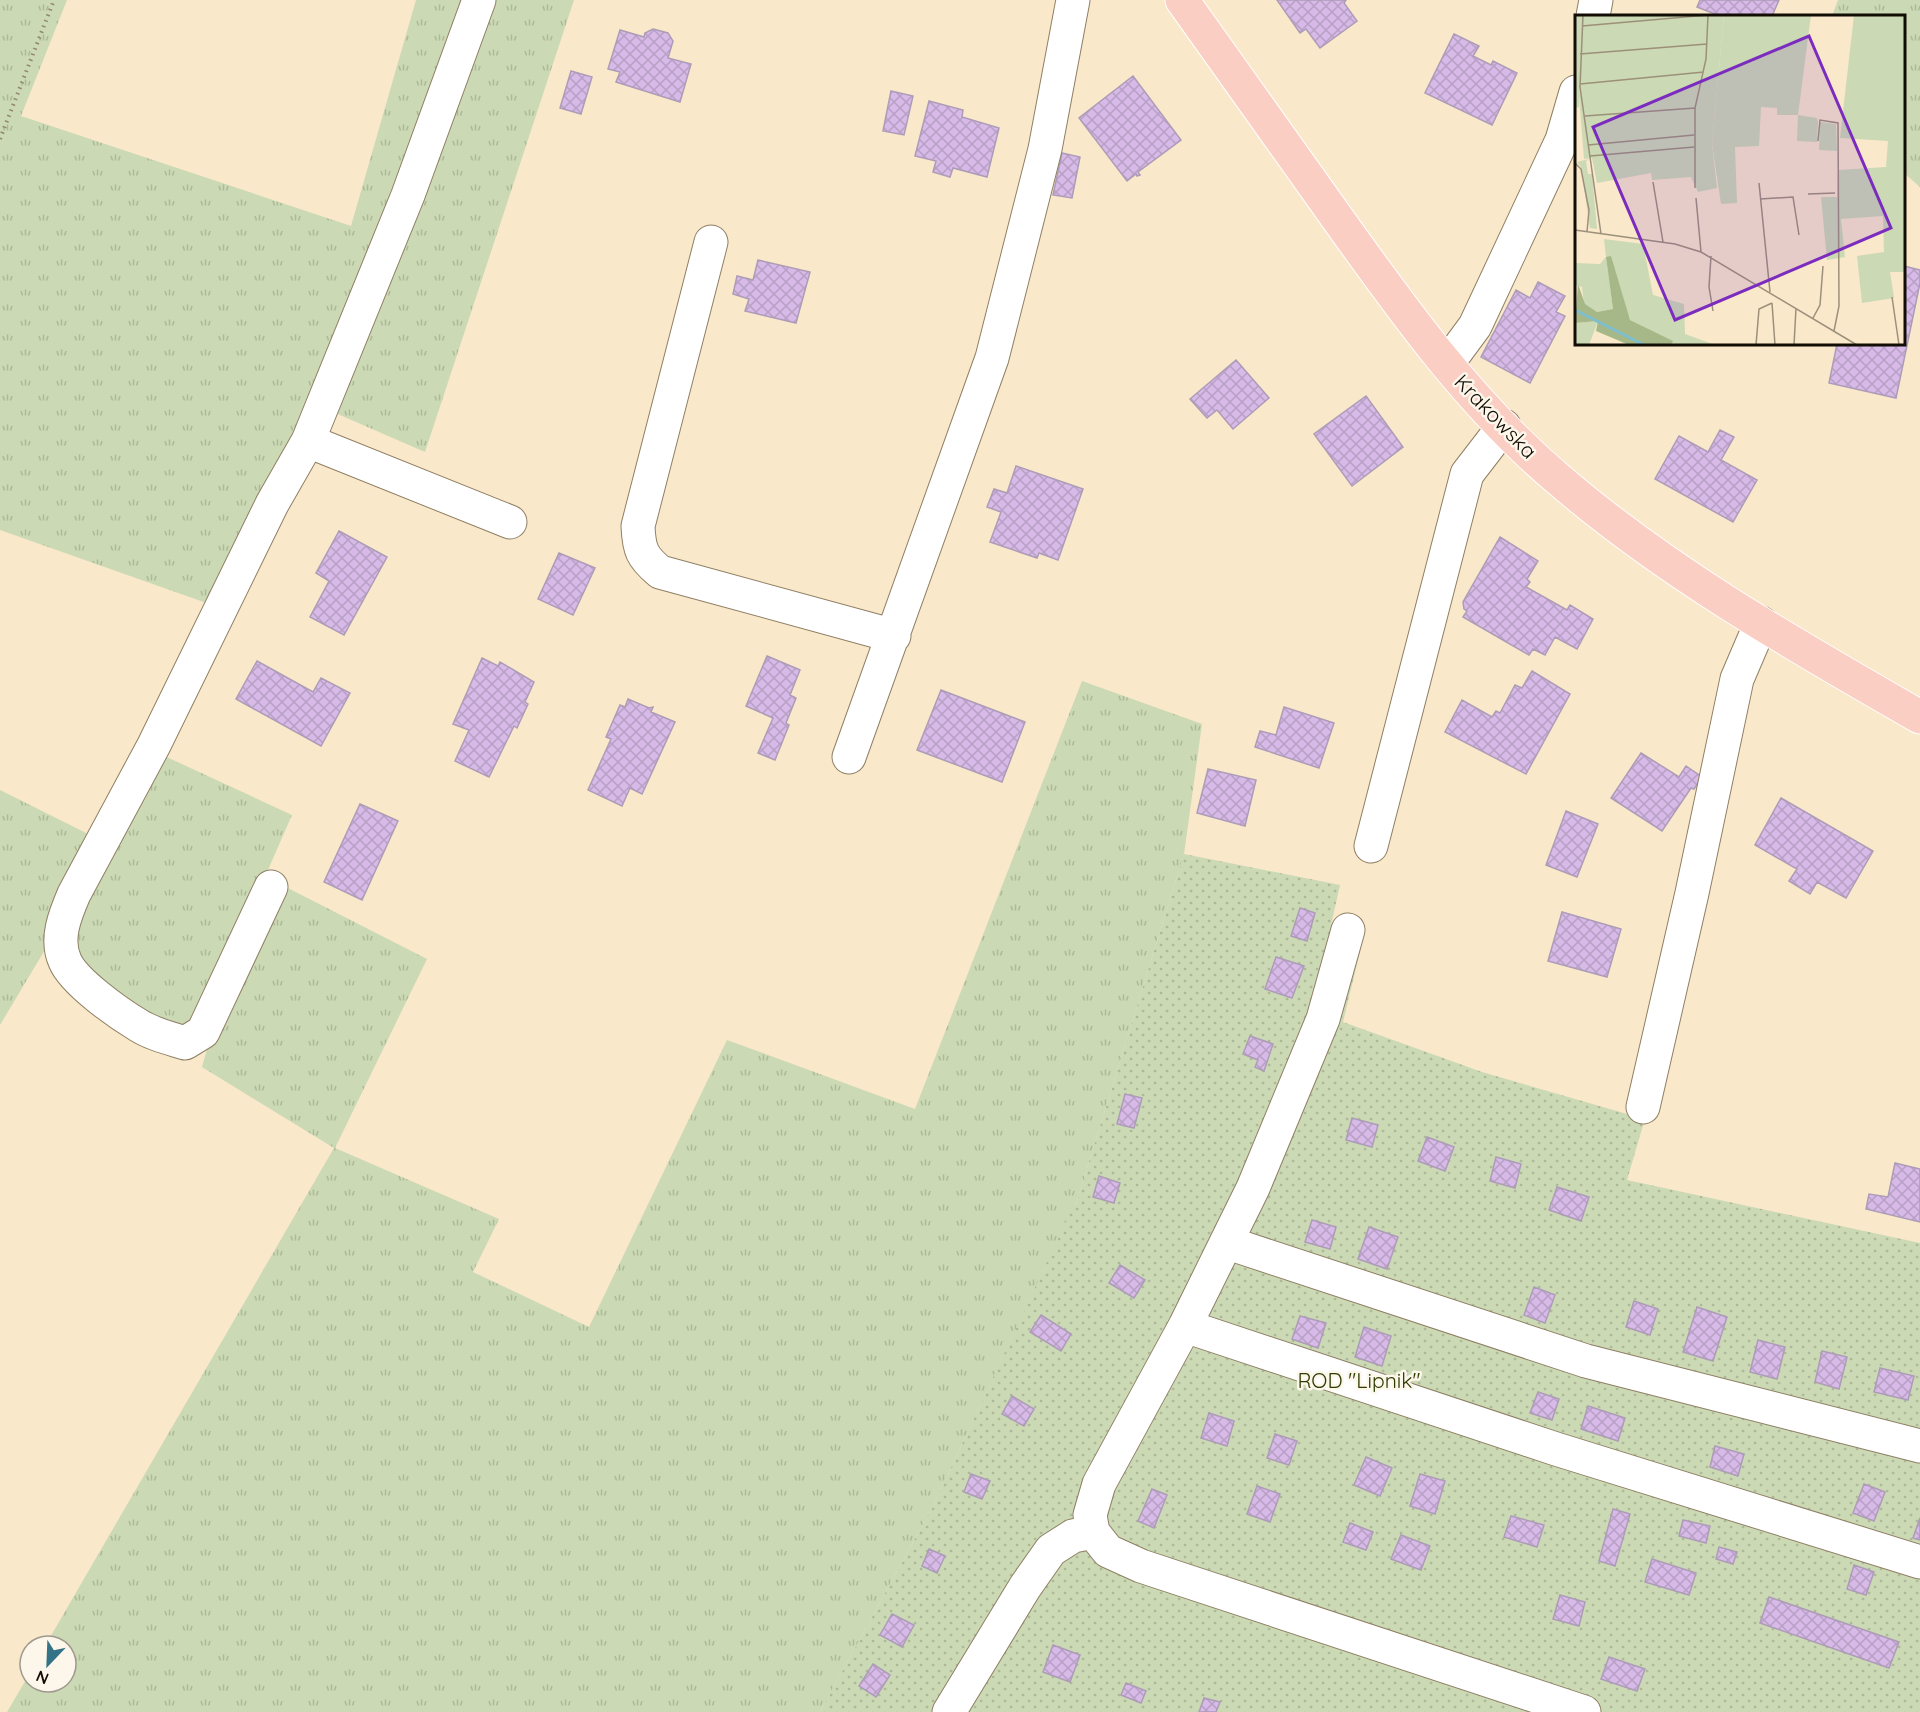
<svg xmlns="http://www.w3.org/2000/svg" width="1920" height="1712" viewBox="0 0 1920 1712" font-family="Quicksand,sans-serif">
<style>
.grass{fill:url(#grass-tufts)}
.park{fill:url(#park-dots)}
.building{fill:url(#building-cross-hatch);stroke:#ad9cb7;stroke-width:1.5}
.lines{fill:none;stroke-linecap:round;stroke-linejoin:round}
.minor-casing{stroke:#8f7f64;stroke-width:35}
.major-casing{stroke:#fff;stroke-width:35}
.path{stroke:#928772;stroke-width:4;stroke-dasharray:1.5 4.5;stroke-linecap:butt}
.minor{stroke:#fff;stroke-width:33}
.major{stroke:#fbcec4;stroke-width:33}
.labels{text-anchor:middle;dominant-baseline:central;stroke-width:5;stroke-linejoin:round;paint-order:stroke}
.street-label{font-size:21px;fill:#120d04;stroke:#fdf6ea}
.park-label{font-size:21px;fill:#2c3c02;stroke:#fdf6ea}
.inset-river{fill:none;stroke:#7dbecf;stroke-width:3}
.inset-road{fill:none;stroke:#9d907b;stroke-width:1.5}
.view{fill:#7b2cbf;fill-opacity:0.15;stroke:#7b2cbf;stroke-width:3}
.inset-edge{fill:none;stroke:#120d04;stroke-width:3}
</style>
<defs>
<pattern id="grass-tufts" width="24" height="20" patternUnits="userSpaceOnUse" patternTransform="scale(1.5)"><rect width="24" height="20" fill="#cbd9b4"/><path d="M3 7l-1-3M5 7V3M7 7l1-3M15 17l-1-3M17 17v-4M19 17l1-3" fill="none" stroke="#adb999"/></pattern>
<pattern id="park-dots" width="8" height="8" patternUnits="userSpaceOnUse" patternTransform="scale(1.5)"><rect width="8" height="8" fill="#cbd9b4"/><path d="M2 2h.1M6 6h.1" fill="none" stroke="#adb999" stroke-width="1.8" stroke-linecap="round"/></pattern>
<pattern id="building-cross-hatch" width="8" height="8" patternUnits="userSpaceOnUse" patternTransform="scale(1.5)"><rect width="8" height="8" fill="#d7bae8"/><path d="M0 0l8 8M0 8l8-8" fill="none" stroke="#b89fc5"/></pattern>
</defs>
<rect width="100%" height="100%" fill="#f9e8ca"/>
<path class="grass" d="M 0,0 L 67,0 L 21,116 L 351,226 L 416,0 L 574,0 L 425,452 L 310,402 L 215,606 L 0,530 Z
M 1838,0 L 1920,0 L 1920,187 L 1904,173 L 1904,16 L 1832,16 Z
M 1082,681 L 1202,724 L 1184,854 L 1076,1204 L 1072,1209 L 935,1502 L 820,1712 L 7,1712 L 30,1673 L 30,1682 L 66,1682 L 66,1646 L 45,1646 L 334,1148 L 202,1067 L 211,1035 L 280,884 L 427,959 L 335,1148 L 499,1219 L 473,1272 L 589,1327 L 727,1040 L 915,1109 Z
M 158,753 L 292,815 L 204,1016 L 192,1028 L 157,1026 L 78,960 L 73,935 Z
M 0,790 L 96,838 L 49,943 L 0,1025 Z"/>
<path class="park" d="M 1184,854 L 1340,885 L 1331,925 L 1364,935 L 1343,1022 L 1482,1072 L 1634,1116 L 1644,1122 L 1627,1180 L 1920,1243 L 1920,1712 L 820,1712 L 935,1502 L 1072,1208 L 1076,1204 Z"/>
<path class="building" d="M 1277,0 L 1346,0 L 1344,3 L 1357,21 L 1320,48 L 1306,29 L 1300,33 Z
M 1700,0 L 1779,0 L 1772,16 L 1720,16 L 1697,7 Z
M 653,29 L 668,33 L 673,41 L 668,58 L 691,64 L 680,102 L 616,82 L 620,72 L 608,69 L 620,30 L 644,37 L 645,33 Z
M 1454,34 L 1479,46 L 1473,56 L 1491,65 L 1493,61 L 1517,73 L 1492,125 L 1425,93 Z
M 571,71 L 592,77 L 581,114 L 560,108 Z
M 1133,76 L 1181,140 L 1138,172 L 1140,175 L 1137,176 L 1136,174 L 1127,181 L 1079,118 Z
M 891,91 L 913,96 L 904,135 L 883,131 Z
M 929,101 L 963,110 L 962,117 L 999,128 L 987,177 L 953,168 L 950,177 L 933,172 L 936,161 L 915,156 Z
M 1062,153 L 1080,157 L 1072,198 L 1053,195 Z
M 758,260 L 810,272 L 796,323 L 745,311 L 749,299 L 733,294 L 737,276 L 753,280 Z
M 1904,266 L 1920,270 L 1920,283 L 1896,398 L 1829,383 L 1837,344 L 1904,344 Z
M 1538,282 L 1565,296 L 1556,312 L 1565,316 L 1530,383 L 1481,357 L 1516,290 L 1530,298 Z
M 1236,360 L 1269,398 L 1233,429 L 1217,410 L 1207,418 L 1190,399 Z
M 1366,396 L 1403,447 L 1352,486 L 1314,434 Z
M 1720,430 L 1734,437 L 1721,460 L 1757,480 L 1733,522 L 1655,479 L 1679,436 L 1708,452 Z
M 1016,466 L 1083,489 L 1058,560 L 1039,553 L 1037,558 L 990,542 L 1001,512 L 987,507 L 994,489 L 1007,493 Z
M 339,531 L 387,557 L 344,635 L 310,617 L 329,581 L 316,573 Z
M 1500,537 L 1538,561 L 1527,579 L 1530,582 L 1526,587 L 1567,610 L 1570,605 L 1593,619 L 1577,649 L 1555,637 L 1545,655 L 1533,649 L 1529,655 L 1463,617 L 1467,611 L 1464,609 L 1463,602 Z
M 559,553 L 595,568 L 573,615 L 538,599 Z
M 767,656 L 800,670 L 790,695 L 796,698 L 786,723 L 789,725 L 775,760 L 758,753 L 773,718 L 746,706 Z
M 482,658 L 498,666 L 500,662 L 534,682 L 525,702 L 528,704 L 517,728 L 514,726 L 489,777 L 455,761 L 469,730 L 453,724 Z
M 257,661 L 313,692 L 321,678 L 350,693 L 321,746 L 236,699 Z
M 1532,671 L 1570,694 L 1526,774 L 1445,732 L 1462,700 L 1492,717 L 1496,711 L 1500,713 L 1515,685 L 1522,688 Z
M 941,690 L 1025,722 L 1002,782 L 917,750 Z
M 628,699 L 649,708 L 653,707 L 651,712 L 675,722 L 642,794 L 630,788 L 622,806 L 588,790 L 611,739 L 606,737 L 620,705 L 625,707 Z
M 1284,707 L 1334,723 L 1319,768 L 1255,747 L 1260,731 L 1276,735 Z
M 1641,753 L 1679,777 L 1686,766 L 1702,777 L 1694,789 L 1691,788 L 1662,831 L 1611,798 Z
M 1208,769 L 1256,780 L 1245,826 L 1197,813 Z
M 1781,798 L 1873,851 L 1846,898 L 1817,882 L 1810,894 L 1789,881 L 1797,869 L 1755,845 Z
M 360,804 L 398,821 L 362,900 L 324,882 Z
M 1566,811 L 1598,824 L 1577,877 L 1546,865 Z
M 1300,908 L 1315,913 L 1307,941 L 1291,936 Z
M 1562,912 L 1621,929 L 1607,977 L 1548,961 Z
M 1276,957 L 1304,966 L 1292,998 L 1265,989 Z
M 1250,1036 L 1273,1044 L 1264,1071 L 1255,1067 L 1258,1060 L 1243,1054 Z
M 1125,1094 L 1142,1098 L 1134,1128 L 1117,1124 Z
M 1352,1118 L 1378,1125 L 1372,1147 L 1346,1140 Z
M 1427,1137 L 1454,1147 L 1445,1171 L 1418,1161 Z
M 1496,1157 L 1521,1164 L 1515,1188 L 1490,1181 Z
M 1895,1163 L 1920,1169 L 1920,1222 L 1866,1209 L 1869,1194 L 1888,1197 Z
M 1099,1176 L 1120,1183 L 1114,1203 L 1093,1197 Z
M 1557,1187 L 1589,1197 L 1581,1221 L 1549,1210 Z
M 1312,1220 L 1336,1227 L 1330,1249 L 1305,1242 Z
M 1369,1227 L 1398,1237 L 1387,1269 L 1358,1259 Z
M 1120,1265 L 1145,1280 L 1134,1298 L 1109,1283 Z
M 1534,1287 L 1555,1295 L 1545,1323 L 1524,1315 Z
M 1634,1301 L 1658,1309 L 1650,1335 L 1626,1327 Z
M 1697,1307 L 1727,1317 L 1713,1361 L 1683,1352 Z
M 1041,1315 L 1071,1334 L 1061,1351 L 1030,1332 Z
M 1300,1316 L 1326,1323 L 1318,1348 L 1292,1339 Z
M 1364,1327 L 1391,1336 L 1382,1366 L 1355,1357 Z
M 1758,1340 L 1785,1347 L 1777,1379 L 1750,1372 Z
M 1822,1351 L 1847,1357 L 1839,1389 L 1815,1382 Z
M 1880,1368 L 1914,1376 L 1908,1400 L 1874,1392 Z
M 1538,1392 L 1559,1399 L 1552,1420 L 1530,1413 Z
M 1012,1396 L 1034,1409 L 1024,1426 L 1002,1414 Z
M 1588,1406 L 1625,1418 L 1618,1441 L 1581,1429 Z
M 1209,1413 L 1234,1421 L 1227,1446 L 1201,1438 Z
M 1275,1434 L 1297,1441 L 1289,1465 L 1267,1458 Z
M 1715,1446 L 1744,1454 L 1738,1476 L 1710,1467 Z
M 1366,1457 L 1392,1468 L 1380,1496 L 1354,1485 Z
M 971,1474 L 990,1481 L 982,1499 L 964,1492 Z
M 1420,1474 L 1445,1481 L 1435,1514 L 1410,1506 Z
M 1864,1484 L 1885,1492 L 1874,1521 L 1853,1513 Z
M 1257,1486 L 1280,1494 L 1270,1522 L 1247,1514 Z
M 1152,1489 L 1167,1495 L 1154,1528 L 1138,1521 Z
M 1613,1509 L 1630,1514 L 1615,1566 L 1599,1561 Z
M 1511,1516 L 1544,1525 L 1537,1547 L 1504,1537 Z
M 1920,1518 L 1920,1540 L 1913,1538 Z
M 1683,1520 L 1710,1526 L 1706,1543 L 1679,1536 Z
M 1350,1523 L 1373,1532 L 1366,1550 L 1343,1542 Z
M 1401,1535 L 1430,1546 L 1421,1570 L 1391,1559 Z
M 1719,1547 L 1737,1552 L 1733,1564 L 1716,1559 Z
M 929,1549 L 945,1556 L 937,1573 L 922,1566 Z
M 1652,1559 L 1696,1573 L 1689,1595 L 1645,1582 Z
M 1854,1565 L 1874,1572 L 1866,1595 L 1847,1589 Z
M 1560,1595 L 1585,1602 L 1579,1626 L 1553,1619 Z
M 1769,1597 L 1899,1642 L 1889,1668 L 1760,1623 Z
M 892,1614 L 914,1625 L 902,1647 L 880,1635 Z
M 1053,1645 L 1080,1655 L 1070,1682 L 1043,1672 Z
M 1609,1657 L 1645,1669 L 1637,1691 L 1601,1679 Z
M 873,1664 L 890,1675 L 876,1697 L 859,1686 Z
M 1126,1683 L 1146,1691 L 1141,1703 L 1121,1695 Z
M 1204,1698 L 1220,1702 L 1216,1712 L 1199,1712 Z"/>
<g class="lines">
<defs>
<path id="minor" d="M 1593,16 L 1596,0
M 711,242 L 638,526 C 639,550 642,557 660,572 L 894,636
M 1447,364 L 1475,326 L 1562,140 L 1576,92
M 308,441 L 510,522
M 849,757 L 992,358 L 1045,149 L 1073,0
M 1371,846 L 1467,474 L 1504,426
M 271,887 L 203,1032 L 185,1043 C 169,1038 152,1034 138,1025 C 118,1013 74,982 65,961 C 55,939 65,915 74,894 L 154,745 L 272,504 L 308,441 L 408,195 L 479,0
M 1643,1107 L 1692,893 L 1737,679 L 1761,623
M 1228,1243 L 1586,1361 L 1920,1446
M 1185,1326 L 1556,1449 L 1920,1562
M 1093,1532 L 1108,1551 L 1141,1566 L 1584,1712
M 949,1712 L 1025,1587 L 1051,1550 L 1073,1536 L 1093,1532 L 1090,1515 L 1099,1484 L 1185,1326 L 1253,1188 L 1323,1019 L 1348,930"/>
<path id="major" d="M 1182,0 C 1235,74 1287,148 1340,222 C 1405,313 1471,405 1557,478 C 1667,573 1795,645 1920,717"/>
</defs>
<use href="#minor" class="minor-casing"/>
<use href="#major" class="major-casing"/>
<path class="path" d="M 0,139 L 54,0"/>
<use href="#minor" class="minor"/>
<use href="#major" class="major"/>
</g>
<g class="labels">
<g class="street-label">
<text transform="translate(1496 416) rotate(46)">Krakowska</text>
</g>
<g class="park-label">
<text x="1359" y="1380">ROD "Lipnik"</text>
</g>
</g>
<g transform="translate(1575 15)">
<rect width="330" height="330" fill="#f9e8ca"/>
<path d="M 0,0 L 4,0 L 4,92 L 0,93 ZM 149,0 L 236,0 L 223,100 L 242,103 L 243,107 L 242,127 L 222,126 L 223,100 L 202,100 L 202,93 L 186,92 L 184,131 L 160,132 L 162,188 L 146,189 L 137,129 ZM 279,0 L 330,0 L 330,257 L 315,257 L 319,283 L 287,288 L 282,241 L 309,237 L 308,201 L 266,204 L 270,242 L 252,245 L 246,182 L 262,182 L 263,155 L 311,152 L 313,126 L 265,123 ZM 245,107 L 261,109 L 262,136 L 244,135 ZM 14,144 L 11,146 L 13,159 L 17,159 L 22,214 L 15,213 L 6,152 L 2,147 ZM 29,224 L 68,229 L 78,280 L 109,289 L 110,319 L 140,330 L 96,330 L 97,326 L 55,305 L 31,242 L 38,294 L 22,297 L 9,289 L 7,272 L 0,270 L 0,248 L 25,249 L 31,242 ZM 23,306 L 14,330 L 0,330 L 0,308 Z" fill="#cbd9b4"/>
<path d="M 36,241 L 55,305 L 98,326 L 96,330 L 54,330 L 21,316 L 23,306 L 0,308 L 3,269 L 10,289 L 22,297 L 38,294 L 31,242 Z" fill="#a6b887"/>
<path d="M 4,0 L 149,0 L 137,129 L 142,173 L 123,177 L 116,162 L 77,165 L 76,158 L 22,168 L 17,143 L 9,144 L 2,55 Z" fill="#cbd9b4"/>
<path class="inset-river" d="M 0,295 L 69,330"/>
<path class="inset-road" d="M 8,0 L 5,72 L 26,219M 7,11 L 133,0M 5,39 L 132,29M 5,69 L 129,57M 10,101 L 120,93M 243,126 L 245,105 L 263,108 L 264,291 L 259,316M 13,130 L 119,120M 15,141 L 119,132M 0,148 L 6,154 L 14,195 L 12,217M 78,167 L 88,227M 184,168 L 195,277M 120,173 L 120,93 L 131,44 L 133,0M 233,179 L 260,178M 121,183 L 126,237M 185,184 L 218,182 L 224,220M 0,215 L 100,229 L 126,237 L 282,330M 136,241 L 134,272 L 138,296M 317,282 L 324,330M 197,288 L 200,330M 238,303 L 245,290 L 248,251M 181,330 L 184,294 L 197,288M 219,330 L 221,293"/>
<path class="view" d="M 234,21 L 316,213 L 100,305 L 18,112 Z"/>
<rect width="330" height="330" class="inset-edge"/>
</g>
<g transform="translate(48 1664) rotate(203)"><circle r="28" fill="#fdf6ea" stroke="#9f998e" stroke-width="1.5"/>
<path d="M0-4.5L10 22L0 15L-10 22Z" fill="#337287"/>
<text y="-9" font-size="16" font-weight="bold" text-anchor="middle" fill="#120d04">N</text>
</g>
</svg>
